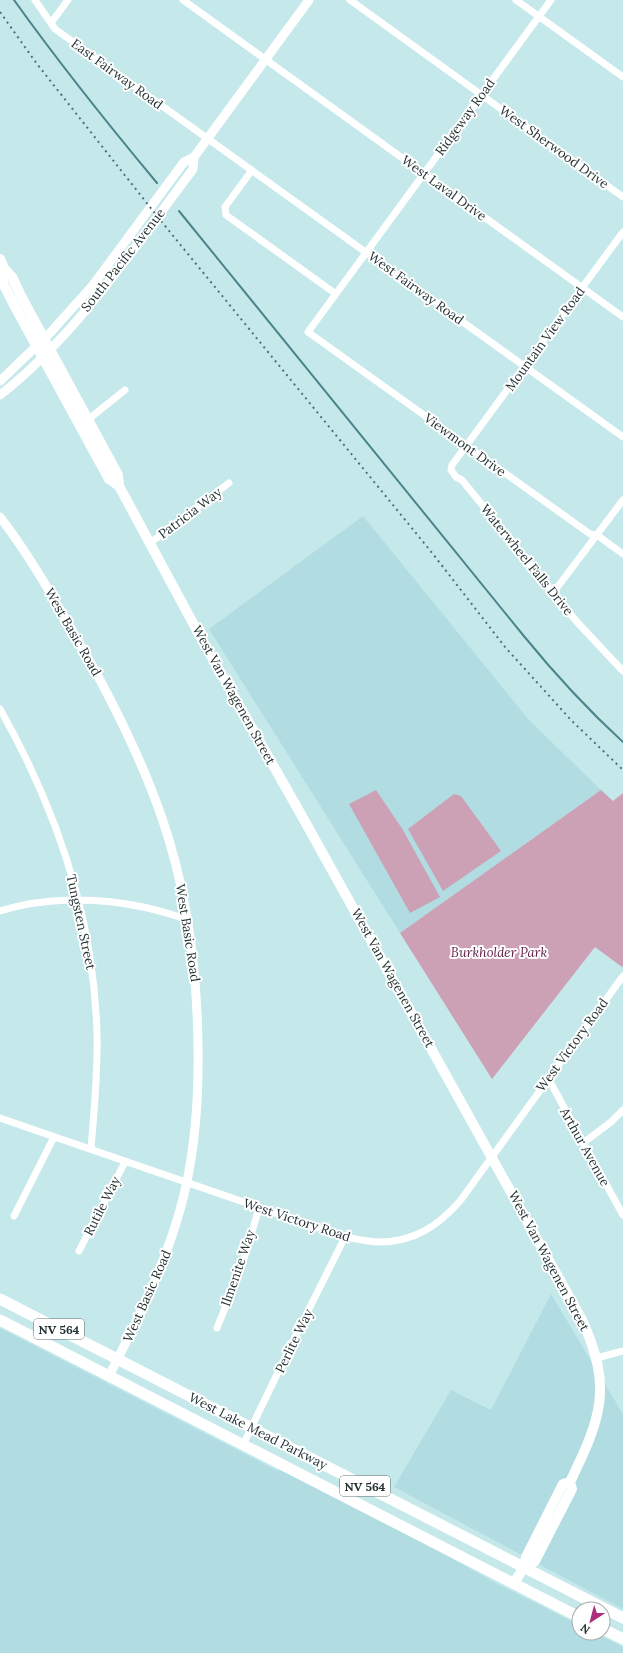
<svg xmlns="http://www.w3.org/2000/svg" width="623" height="1653" viewBox="0 0 623 1653" font-family="Lora,serif">
<style>
.built{fill:#b1dde2}
.green{fill:#cca0b5}
.lines{fill:none;stroke-linecap:round;stroke-linejoin:round}
.stream{stroke:#4a858a;stroke-width:2}
.minor{stroke:#fff;stroke-width:7}
.tertiary{stroke:#fff;stroke-width:9}
.secondary{stroke:#fff;stroke-width:10}
.primary{stroke:#fff;stroke-width:11}
.rail{stroke:#586d6f;stroke-width:2;stroke-dasharray:2 4;stroke-linecap:butt}
.labels{text-anchor:middle;dominant-baseline:central;stroke-width:4;stroke-linejoin:round;paint-order:stroke}
.shield{fill:#fff;stroke:#667070;stroke-width:1}
.shield-label{font-size:12px;font-weight:bold;fill:#243233}
.street-label{font-size:13px;fill:#243233;stroke:#fff}
.park-label{font-size:13px;font-style:italic;fill:#611d45;stroke:#fff}
</style>
<rect width="100%" height="100%" fill="#c5e8eb"/>
<path class="built" d="M 363,516 L 529,720 L 601,790 L 400,933 L 209,629 Z
M 551,1294 L 623,1414 L 623,1609 L 394,1487 L 451,1390 L 491,1410 Z
M 0,1328 L 278,1471 L 282,1464 L 496,1583 L 579,1625 L 579,1633 L 595,1633 L 623,1647 L 623,1653 L 0,1653 Z"/>
<path class="green" d="M 376,790 L 403,830 L 440,897 L 410,913 L 349,804 Z
M 601,790 L 613,801 L 623,793 L 623,966 L 622,967 L 595,947 L 492,1079 L 400,933 Z
M 454,794 L 461,796 L 501,851 L 443,891 L 408,829 Z"/>
<g class="lines">
<path class="stream" d="M 14,0 C 59,63 107,123 157,183
M 179,211 L 523,635 C 554,673 587,709 623,742"/>
<path class="minor" d="M 35,0 L 55,29 L 623,437
M 183,0 L 623,317
M 350,0 L 623,197
M 516,0 L 623,77
M 551,0 L 308,332 L 590,534 L 597,535 L 623,554
M 51,23 L 68,0
M 252,170 L 225,207 L 226,215 L 336,294
M 623,232 L 452,465 L 451,470 L 456,477 L 462,480 L 577,622 L 623,671
M 85,422 L 125,390
M 150,543 L 229,483
M 553,593 L 623,500
M 0,709 C 57,810 94,917 97,1034 C 98,1073 94,1111 91,1149
M 0,911 C 45,897 97,897 143,907 C 158,910 172,915 187,919
M 548,1078 L 623,1215
M 0,1118 L 345,1237 C 356,1239 368,1242 379,1242 C 414,1242 438,1226 460,1201 L 623,976
M 583,1143 L 611,1122 L 623,1110
M 14,1216 L 54,1137
M 79,1251 L 125,1162
M 217,1328 L 242,1265 L 259,1208
M 597,1358 L 623,1351
M 243,1445 L 296,1335 L 345,1237"/>
<path class="tertiary" d="M 0,381 L 50,333 L 93,285 L 184,162 L 194,157 L 309,0
M 0,395 C 77,335 135,246 193,169 L 194,157
M 0,517 C 27,552 50,592 72,630 C 107,690 139,752 162,818 C 187,891 197,968 198,1045 C 199,1101 195,1157 180,1210 C 163,1270 137,1321 109,1376"/>
<path class="secondary" d="M 0,259 L 4,268 L 12,277 L 22,298 L 118,475 L 119,486 L 201,638 L 303,818 L 582,1320 C 613,1388 601,1418 570,1482 L 563,1484 L 526,1557 L 524,1567 L 514,1583
M 4,268 L 3,283 L 13,303 L 109,479 L 119,486
M 524,1567 L 535,1561 L 572,1489 L 570,1482"/>
<path class="primary" d="M 0,1299 L 623,1618
M 0,1320 L 579,1617
M 603,1629 L 623,1639"/>
<path class="rail" d="M 0,12 L 37,64 L 161,221 L 433,554 L 505,647 L 571,720 L 623,770"/>
</g>
<g class="labels">
<g class="shield">
<rect x="34" y="1319" width="50" height="20" rx="3"/>
<rect x="340" y="1476" width="50" height="20" rx="3"/>
</g>
<g class="shield-label">
<text x="59" y="1329">NV 564</text>
<text x="365" y="1486">NV 564</text>
</g>
<g class="street-label">
<text transform="translate(117 74) rotate(36)">East Fairway Road</text>
<text transform="translate(465 117) rotate(-54)">Ridgeway Road</text>
<text transform="translate(554 147) rotate(36)">West Sherwood Drive</text>
<text transform="translate(444 188) rotate(36)">West Laval Drive</text>
<text transform="translate(123 260) rotate(-52)">South Pacific Avenue</text>
<text transform="translate(416 288) rotate(36)">West Fairway Road</text>
<text transform="translate(545 339) rotate(-54)">Mountain View Road</text>
<text transform="translate(465 445) rotate(36)">Viewmont Drive</text>
<text transform="translate(190 513) rotate(-37)">Patricia Way</text>
<text transform="translate(527 560) rotate(51)">Waterwheel Falls Drive</text>
<text transform="translate(73 632) rotate(60)">West Basic Road</text>
<text transform="translate(234 695) rotate(61)">West Van Wagenen Street</text>
<text transform="translate(81 922) rotate(78)">Tungsten Street</text>
<text transform="translate(188 933) rotate(81)">West Basic Road</text>
<text transform="translate(393 978) rotate(61)">West Van Wagenen Street</text>
<text transform="translate(572 1045) rotate(-54)">West Victory Road</text>
<text transform="translate(585 1147) rotate(61)">Arthur Avenue</text>
<text transform="translate(102 1206) rotate(-63)">Rutile Way</text>
<text transform="translate(297 1220) rotate(18)">West Victory Road</text>
<text transform="translate(549 1261) rotate(62)">West Van Wagenen Street</text>
<text transform="translate(238 1268) rotate(-71)">Ilmenite Way</text>
<text transform="translate(147 1296) rotate(-66)">West Basic Road</text>
<text transform="translate(294 1341) rotate(-64)">Perlite Way</text>
<text transform="translate(258 1431) rotate(27)">West Lake Mead Parkway</text>
</g>
<g class="park-label">
<text x="499" y="952">Burkholder Park</text>
</g>
</g>
<g transform="translate(591 1621) rotate(216)"><circle r="19" fill="#ffffff" stroke="#a7adad"/>
<path d="M0-3L7 15L0 10L-7 15Z" fill="#ae2e7b"/>
<text y="-6" font-size="11" font-weight="bold" text-anchor="middle" fill="#243233">N</text>
</g>
</svg>
